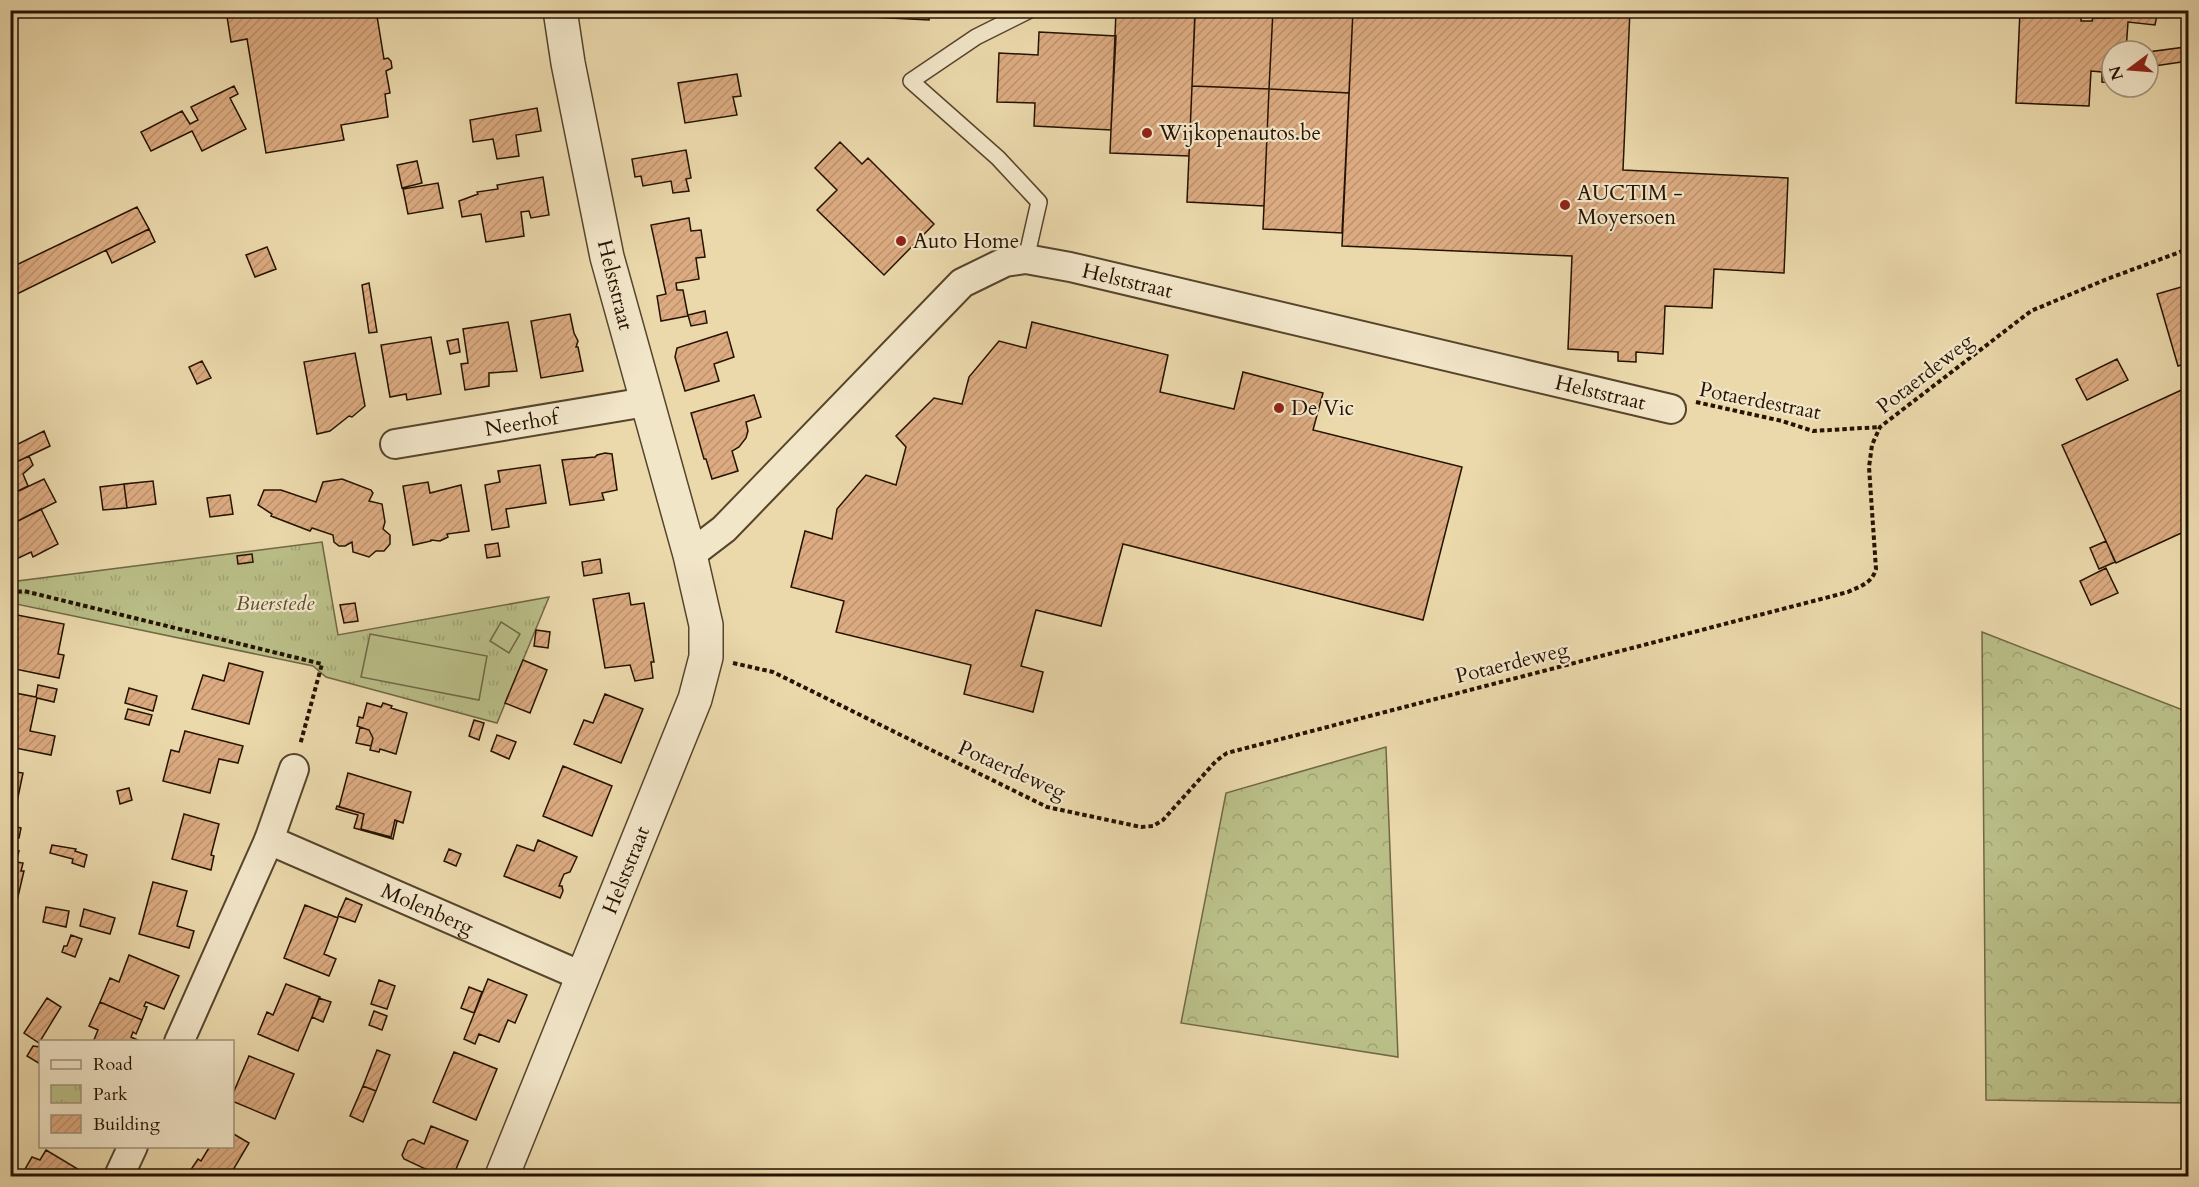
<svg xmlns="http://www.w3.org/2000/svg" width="2199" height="1187" viewBox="0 0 2199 1187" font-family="Cardo,serif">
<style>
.forest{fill:url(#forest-crowns);stroke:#706844;stroke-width:1.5}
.park{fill:url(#park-tufts);stroke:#706844;stroke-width:1.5}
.garden{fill:#babf88;stroke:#706844;stroke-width:1.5}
.building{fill:url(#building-hatch);stroke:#251200;stroke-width:1.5}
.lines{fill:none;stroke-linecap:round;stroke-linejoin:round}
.service-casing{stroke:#56442b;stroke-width:18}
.minor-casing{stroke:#56442b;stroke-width:32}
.tertiary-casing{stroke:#56442b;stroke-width:36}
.path{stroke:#251200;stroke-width:4;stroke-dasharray:4.5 3;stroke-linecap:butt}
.service{stroke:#f2e6c9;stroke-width:15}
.minor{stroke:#f2e6c9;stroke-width:28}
.tertiary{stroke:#f2e6c9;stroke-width:33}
.poi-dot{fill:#8f2418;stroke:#f2e6c9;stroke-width:2}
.labels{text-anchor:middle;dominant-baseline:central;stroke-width:4.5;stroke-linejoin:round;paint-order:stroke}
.poi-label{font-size:21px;fill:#251200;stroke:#f2e6c9;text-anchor:start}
.street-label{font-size:21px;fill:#251200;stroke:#f2e6c9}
.park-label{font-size:21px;font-style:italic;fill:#594f30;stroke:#f2e6c9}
</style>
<defs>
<pattern id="forest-crowns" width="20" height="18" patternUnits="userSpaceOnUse" patternTransform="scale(1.5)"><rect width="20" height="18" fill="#babf88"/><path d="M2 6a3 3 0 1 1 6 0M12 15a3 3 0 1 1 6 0" fill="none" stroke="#a0a374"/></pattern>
<pattern id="park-tufts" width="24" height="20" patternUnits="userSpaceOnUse" patternTransform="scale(1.5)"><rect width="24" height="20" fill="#babf88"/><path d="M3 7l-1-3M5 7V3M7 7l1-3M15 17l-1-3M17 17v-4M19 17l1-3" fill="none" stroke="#a0a374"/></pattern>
<pattern id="building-hatch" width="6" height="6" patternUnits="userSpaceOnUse" patternTransform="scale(1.5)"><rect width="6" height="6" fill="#dcab81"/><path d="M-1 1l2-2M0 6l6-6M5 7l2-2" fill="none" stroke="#bd926e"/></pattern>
</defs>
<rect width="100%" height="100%" fill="#ebd9ac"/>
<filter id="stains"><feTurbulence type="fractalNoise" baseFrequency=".00333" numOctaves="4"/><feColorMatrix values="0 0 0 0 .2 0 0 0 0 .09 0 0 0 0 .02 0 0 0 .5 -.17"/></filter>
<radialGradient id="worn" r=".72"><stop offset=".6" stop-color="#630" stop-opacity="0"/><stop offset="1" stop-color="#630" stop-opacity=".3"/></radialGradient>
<path class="forest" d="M 1982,632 L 2188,712 L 2188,1103 L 1986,1100 Z
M 1386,747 L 1398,1057 L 1181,1023 L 1226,793 Z"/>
<path class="park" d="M 322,542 L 338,635 L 549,597 L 497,723 L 326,677 L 313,666 L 11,603 L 10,582 Z"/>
<path class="garden" d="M 501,622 L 520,634 L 509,653 L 490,641 Z
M 370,634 L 487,656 L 479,700 L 361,677 Z"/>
<path class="building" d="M 226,10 L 376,10 L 384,59 L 388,58 L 391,61 L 392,68 L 386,71 L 390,93 L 385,94 L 388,117 L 341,125 L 344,140 L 266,153 L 247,39 L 231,42 Z
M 608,10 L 647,10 L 609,16 Z
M 851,10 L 930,10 L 929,20 L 850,16 Z
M 1195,10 L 1273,10 L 1269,89 L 1192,86 Z
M 1273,10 L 1353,10 L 1349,93 L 1269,89 Z
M 1353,10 L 1630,10 L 1623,170 L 1788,178 L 1784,273 L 1714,269 L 1712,308 L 1665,306 L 1663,354 L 1636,352 L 1636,362 L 1618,361 L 1618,352 L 1568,349 L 1572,256 L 1342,246 Z
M 2020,10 L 2081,10 L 2081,21 L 2092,21 L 2093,18 L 2110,18 L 2111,10 L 2158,10 L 2155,25 L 2128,22 L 2126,51 L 2112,51 L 2112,83 L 2102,82 L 2102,72 L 2091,71 L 2089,106 L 2016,103 Z
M 1116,12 L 1195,16 L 1189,156 L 1110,153 Z
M 2184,15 L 2188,15 L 2188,61 L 2148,67 L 2148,52 L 2185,47 L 2184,39 L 2188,39 Z
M 1039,32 L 1116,36 L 1111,130 L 1034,126 L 1035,103 L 997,102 L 999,53 L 1038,55 Z
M 737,74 L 741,96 L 733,97 L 737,115 L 685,123 L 678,83 Z
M 234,86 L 238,94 L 230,98 L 246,129 L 202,151 L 192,131 L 151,151 L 141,132 L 182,111 L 190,124 L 198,120 L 191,107 Z
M 1192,86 L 1269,89 L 1264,206 L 1187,202 Z
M 1269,89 L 1349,93 L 1342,233 L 1263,229 Z
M 537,108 L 541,131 L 516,135 L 519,156 L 497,159 L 493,139 L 473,142 L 470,120 Z
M 840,142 L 862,164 L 868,158 L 934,224 L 884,275 L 817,210 L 837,190 L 815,168 Z
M 686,150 L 691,178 L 686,179 L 689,191 L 673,193 L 671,181 L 643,186 L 641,176 L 635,177 L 632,159 Z
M 417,161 L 422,183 L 402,188 L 397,165 Z
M 543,177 L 549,215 L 531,218 L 529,211 L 521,212 L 524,236 L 486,242 L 481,214 L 462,217 L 459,201 L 478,194 L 477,192 L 498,189 L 497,185 Z
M 438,183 L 443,208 L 408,214 L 403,189 Z
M 137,207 L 149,229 L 13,296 L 10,290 L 10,268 Z
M 689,218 L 691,231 L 701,230 L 705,257 L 696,258 L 699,279 L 676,283 L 677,290 L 683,290 L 688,316 L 661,321 L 657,296 L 666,294 L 651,225 Z
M 149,229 L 155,242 L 112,263 L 106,250 Z
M 267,247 L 276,269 L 255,277 L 246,255 Z
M 369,283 L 377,332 L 369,333 L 362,285 Z
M 2188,285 L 2188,363 L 2178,366 L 2157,294 Z
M 705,311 L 707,323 L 691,326 L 688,315 Z
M 570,314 L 574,333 L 578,341 L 576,347 L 578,347 L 583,371 L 541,378 L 531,321 Z
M 508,322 L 517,371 L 489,373 L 489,386 L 465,390 L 461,364 L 468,363 L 463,329 Z
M 1032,322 L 1168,355 L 1160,392 L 1234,409 L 1243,372 L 1323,393 L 1313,430 L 1462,467 L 1423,620 L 1123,544 L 1101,626 L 1036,610 L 1021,666 L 1043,672 L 1033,712 L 964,694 L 971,665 L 836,632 L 844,601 L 791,587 L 805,531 L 832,539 L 837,509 L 866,475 L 896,485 L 906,447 L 896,436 L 934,398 L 962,404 L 969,377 L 999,341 L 1026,348 Z
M 727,332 L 734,357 L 714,364 L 719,381 L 685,391 L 675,357 L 677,348 Z
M 431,337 L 441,394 L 407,400 L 406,394 L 390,397 L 381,345 Z
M 458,339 L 460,352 L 450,354 L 447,341 Z
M 355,353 L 365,406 L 352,417 L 349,416 L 330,431 L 317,434 L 304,362 Z
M 2117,359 L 2128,380 L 2087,400 L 2076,379 Z
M 202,361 L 211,378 L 197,384 L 189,367 Z
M 2188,387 L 2188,530 L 2116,563 L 2062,445 Z
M 754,395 L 761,417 L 746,422 L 748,431 L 746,438 L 739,447 L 732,451 L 738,471 L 712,479 L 706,459 L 704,459 L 691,413 Z
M 44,431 L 50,446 L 10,465 L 10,448 Z
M 605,453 L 612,454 L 617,490 L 602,493 L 604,500 L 570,505 L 562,460 L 595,457 L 597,455 Z
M 29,456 L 33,465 L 23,474 L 28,486 L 10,495 L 10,465 Z
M 540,465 L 546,503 L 506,509 L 509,527 L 492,530 L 485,485 L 500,482 L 498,471 Z
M 44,479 L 56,502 L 10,525 L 10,495 Z
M 342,479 L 371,490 L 373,493 L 369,501 L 382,504 L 385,522 L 383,529 L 390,535 L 390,544 L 384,551 L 376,551 L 369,557 L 353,552 L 352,542 L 345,546 L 339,546 L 334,542 L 333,535 L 312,528 L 310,531 L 271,516 L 272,514 L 258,505 L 264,490 L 281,490 L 316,502 L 323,482 Z
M 153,481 L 156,504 L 127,508 L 124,484 Z
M 428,482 L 430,493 L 461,485 L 469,531 L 447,534 L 448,537 L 440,541 L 431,540 L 431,541 L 413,545 L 403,486 Z
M 124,484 L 127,508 L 103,510 L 100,487 Z
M 230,495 L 233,514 L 210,517 L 207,498 Z
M 41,509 L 58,544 L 33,557 L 31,552 L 10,562 L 10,525 Z
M 2106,541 L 2115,562 L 2099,569 L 2090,548 Z
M 498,543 L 500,556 L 487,558 L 485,545 Z
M 252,554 L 253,562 L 238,564 L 237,556 Z
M 600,559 L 602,573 L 584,576 L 582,562 Z
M 2106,568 L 2118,593 L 2091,605 L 2080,581 Z
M 629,593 L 631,605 L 644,603 L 654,662 L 651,662 L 653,678 L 635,681 L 630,665 L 605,668 L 593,599 Z
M 355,603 L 358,621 L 344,623 L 340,605 Z
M 17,615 L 64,624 L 58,654 L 64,655 L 59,678 L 10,668 L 10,648 Z
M 536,630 L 550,632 L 548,648 L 534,646 Z
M 523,660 L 547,670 L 530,713 L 505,703 Z
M 229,663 L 263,672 L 249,724 L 192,709 L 203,675 L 224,681 Z
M 38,685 L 57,689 L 54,702 L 37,698 L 30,731 L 55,736 L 51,755 L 10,747 L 10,692 L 36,697 Z
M 129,688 L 157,696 L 153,711 L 125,703 Z
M 605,694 L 643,709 L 621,763 L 574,744 L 584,720 L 593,723 Z
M 367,703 L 381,707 L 383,703 L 392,706 L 391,708 L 407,713 L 396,754 L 380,749 L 379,752 L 370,750 L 373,738 L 369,730 L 357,726 L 359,717 L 363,718 Z
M 128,709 L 152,715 L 149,725 L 125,719 Z
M 474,720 L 484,723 L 479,740 L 469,736 Z
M 360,727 L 369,730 L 373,738 L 371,746 L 356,743 Z
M 185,731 L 243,746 L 238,763 L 219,759 L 210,793 L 163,781 L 171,750 L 179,752 Z
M 497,735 L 516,742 L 509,759 L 491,751 Z
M 563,766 L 612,786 L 592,836 L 543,816 Z
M 10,771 L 23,773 L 12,826 L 10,825 Z
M 348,773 L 411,792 L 403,823 L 395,820 L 391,837 L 361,829 L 364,814 L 339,807 Z
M 129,788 L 132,800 L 120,804 L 117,791 Z
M 337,806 L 364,814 L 361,829 L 391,837 L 395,820 L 397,821 L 393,839 L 354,828 L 358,815 L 336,809 Z
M 184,814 L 219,824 L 211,855 L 214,856 L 211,870 L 172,859 Z
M 10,825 L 21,828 L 19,838 L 10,837 Z
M 538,840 L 577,857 L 570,872 L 564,874 L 559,886 L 562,886 L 563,891 L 560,898 L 504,876 L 517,845 L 534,851 Z
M 52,845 L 76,849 L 75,851 L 87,855 L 84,867 L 72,863 L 73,859 L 50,853 Z
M 449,849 L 461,854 L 456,866 L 444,861 Z
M 10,850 L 19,851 L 16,862 L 23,863 L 21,871 L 24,871 L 16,905 L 10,904 Z
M 153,882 L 187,891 L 177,926 L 194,931 L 189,948 L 139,934 Z
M 346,898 L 362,905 L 355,922 L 338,916 Z
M 305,905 L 338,918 L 324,954 L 336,959 L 329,976 L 284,958 Z
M 46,907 L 69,911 L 66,927 L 43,922 Z
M 84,909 L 115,918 L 110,934 L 80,926 Z
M 71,935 L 82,939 L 75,957 L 62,952 L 64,946 L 67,946 Z
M 129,955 L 179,976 L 164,1009 L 146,1002 L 144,1006 L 147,1007 L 142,1020 L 100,1002 L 110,978 L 119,982 Z
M 488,979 L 527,995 L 515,1023 L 508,1020 L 499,1042 L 479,1034 L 475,1044 L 464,1039 Z
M 379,980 L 395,986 L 387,1009 L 371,1004 Z
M 286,984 L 320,997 L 298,1051 L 258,1034 L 267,1012 L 273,1015 Z
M 469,987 L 482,992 L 474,1013 L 461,1008 Z
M 47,998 L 61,1007 L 39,1043 L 24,1033 Z
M 319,998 L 331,1002 L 323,1022 L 312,1017 Z
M 100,1002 L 142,1020 L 136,1034 L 133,1032 L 131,1037 L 142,1042 L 93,1042 L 98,1030 L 89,1026 Z
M 374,1011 L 387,1016 L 382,1030 L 369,1025 Z
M 33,1046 L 40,1047 L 40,1064 L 27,1056 Z
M 377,1050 L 390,1055 L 376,1091 L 363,1086 Z
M 454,1052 L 497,1069 L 476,1120 L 433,1102 Z
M 249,1056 L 294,1074 L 275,1119 L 232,1101 L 232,1096 Z
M 363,1086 L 376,1091 L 363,1122 L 350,1116 Z
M 431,1126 L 468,1141 L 453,1176 L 430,1176 L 432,1172 L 404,1159 L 402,1155 L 408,1141 L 413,1139 L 424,1144 Z
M 232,1133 L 249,1143 L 230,1175 L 233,1176 L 199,1176 L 190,1171 L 198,1159 L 201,1161 L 210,1146 L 232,1146 Z
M 46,1150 L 81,1171 L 78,1176 L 21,1176 L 32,1157 L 40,1160 Z"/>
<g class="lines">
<defs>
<path id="service" d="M 1026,259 L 1039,202 L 998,158 L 911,81 L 976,37 L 1030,10"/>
<g id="minor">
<path id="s1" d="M 395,444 L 646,402"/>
<path id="s2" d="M 690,555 L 724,529 L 962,283 L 1005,262 L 1026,259 L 1070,267 L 1671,409"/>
<path id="s3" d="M 294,769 L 269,840 L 584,977"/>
<path d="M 179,1042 L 269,840"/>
<path d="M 119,1176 L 133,1146"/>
</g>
<g id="tertiary">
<path id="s4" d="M 502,1176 L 695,699 L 706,657 L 706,625 L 690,555 L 607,257 L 568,63 L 560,10"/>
</g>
</defs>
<use href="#service" class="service-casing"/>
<use href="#minor" class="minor-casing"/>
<use href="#tertiary" class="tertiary-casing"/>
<path class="path" d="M 1696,402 L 1782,421 L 1813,431 L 1880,427
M 10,593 L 24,591 L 322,664 L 300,745
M 733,663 L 773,672 L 1047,807 L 1141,827 L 1153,826 L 1163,820 L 1216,761 L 1227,753 L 1848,592 C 1861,586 1872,583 1876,569 L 1869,467 L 1872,445 L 1880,427 L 2031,311 L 2107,279 L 2188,249"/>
<use href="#service" class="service"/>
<use href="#minor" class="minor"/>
<use href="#tertiary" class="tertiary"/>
</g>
<g class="poi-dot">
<circle cx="1147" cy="133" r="6"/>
<circle cx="1565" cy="205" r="6"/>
<circle cx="901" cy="241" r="6"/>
<circle cx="1279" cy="408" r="6"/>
</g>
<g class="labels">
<g class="poi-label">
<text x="1159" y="133">Wijkopenautos.be</text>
<text x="1577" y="193">AUCTIM -<tspan x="1577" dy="24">Moyersoen</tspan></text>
<text x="913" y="241">Auto Home</text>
<text x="1291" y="408">De Vic</text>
</g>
<g class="street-label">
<text stroke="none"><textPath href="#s2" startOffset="558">Helststraat</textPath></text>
<text transform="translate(615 285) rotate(76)">Helststraat</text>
<text transform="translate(1925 374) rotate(-38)">Potaerdeweg</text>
<text stroke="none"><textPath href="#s2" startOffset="1044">Helststraat</textPath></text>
<text transform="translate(1760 401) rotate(11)">Potaerdestraat</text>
<text stroke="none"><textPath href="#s1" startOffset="128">Neerhof</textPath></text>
<text transform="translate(1512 663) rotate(-14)">Potaerdeweg</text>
<text transform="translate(1012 770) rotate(24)">Potaerdeweg</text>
<text stroke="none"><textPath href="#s4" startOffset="330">Helststraat</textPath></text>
<text stroke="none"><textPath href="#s3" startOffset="248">Molenberg</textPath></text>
</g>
<g class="park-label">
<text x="275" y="603">Buerstede</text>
</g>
</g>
<rect width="2199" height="1187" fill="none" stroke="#ebd9ac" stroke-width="36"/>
<rect x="12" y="12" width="2175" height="1163" fill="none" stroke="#251200" stroke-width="3"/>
<rect x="18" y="18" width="2163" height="1151" fill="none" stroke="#251200" stroke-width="1.5"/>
<rect x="39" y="1040" width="195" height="108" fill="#f2e6c9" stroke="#a09179" stroke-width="1.5"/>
<rect x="51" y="1060" width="30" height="9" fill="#f2e6c9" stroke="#a09179" stroke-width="1.5"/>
<text x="93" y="1070" font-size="18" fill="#251200">Road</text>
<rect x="51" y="1085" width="30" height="18" fill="url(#park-tufts)" stroke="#a09179" stroke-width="1.5"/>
<text x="93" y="1100" font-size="18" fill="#251200">Park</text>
<rect x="51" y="1115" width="30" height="18" fill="url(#building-hatch)" stroke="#a09179" stroke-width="1.5"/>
<text x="93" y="1130" font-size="18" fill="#251200">Building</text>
<g transform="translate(2130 69) rotate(254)"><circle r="28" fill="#f2e6c9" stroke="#a09179" stroke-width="1.5"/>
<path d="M0-4.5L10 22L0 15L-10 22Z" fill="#8f2418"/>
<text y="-9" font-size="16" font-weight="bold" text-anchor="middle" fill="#251200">N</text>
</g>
<rect width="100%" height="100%" filter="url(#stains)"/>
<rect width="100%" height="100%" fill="url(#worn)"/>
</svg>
